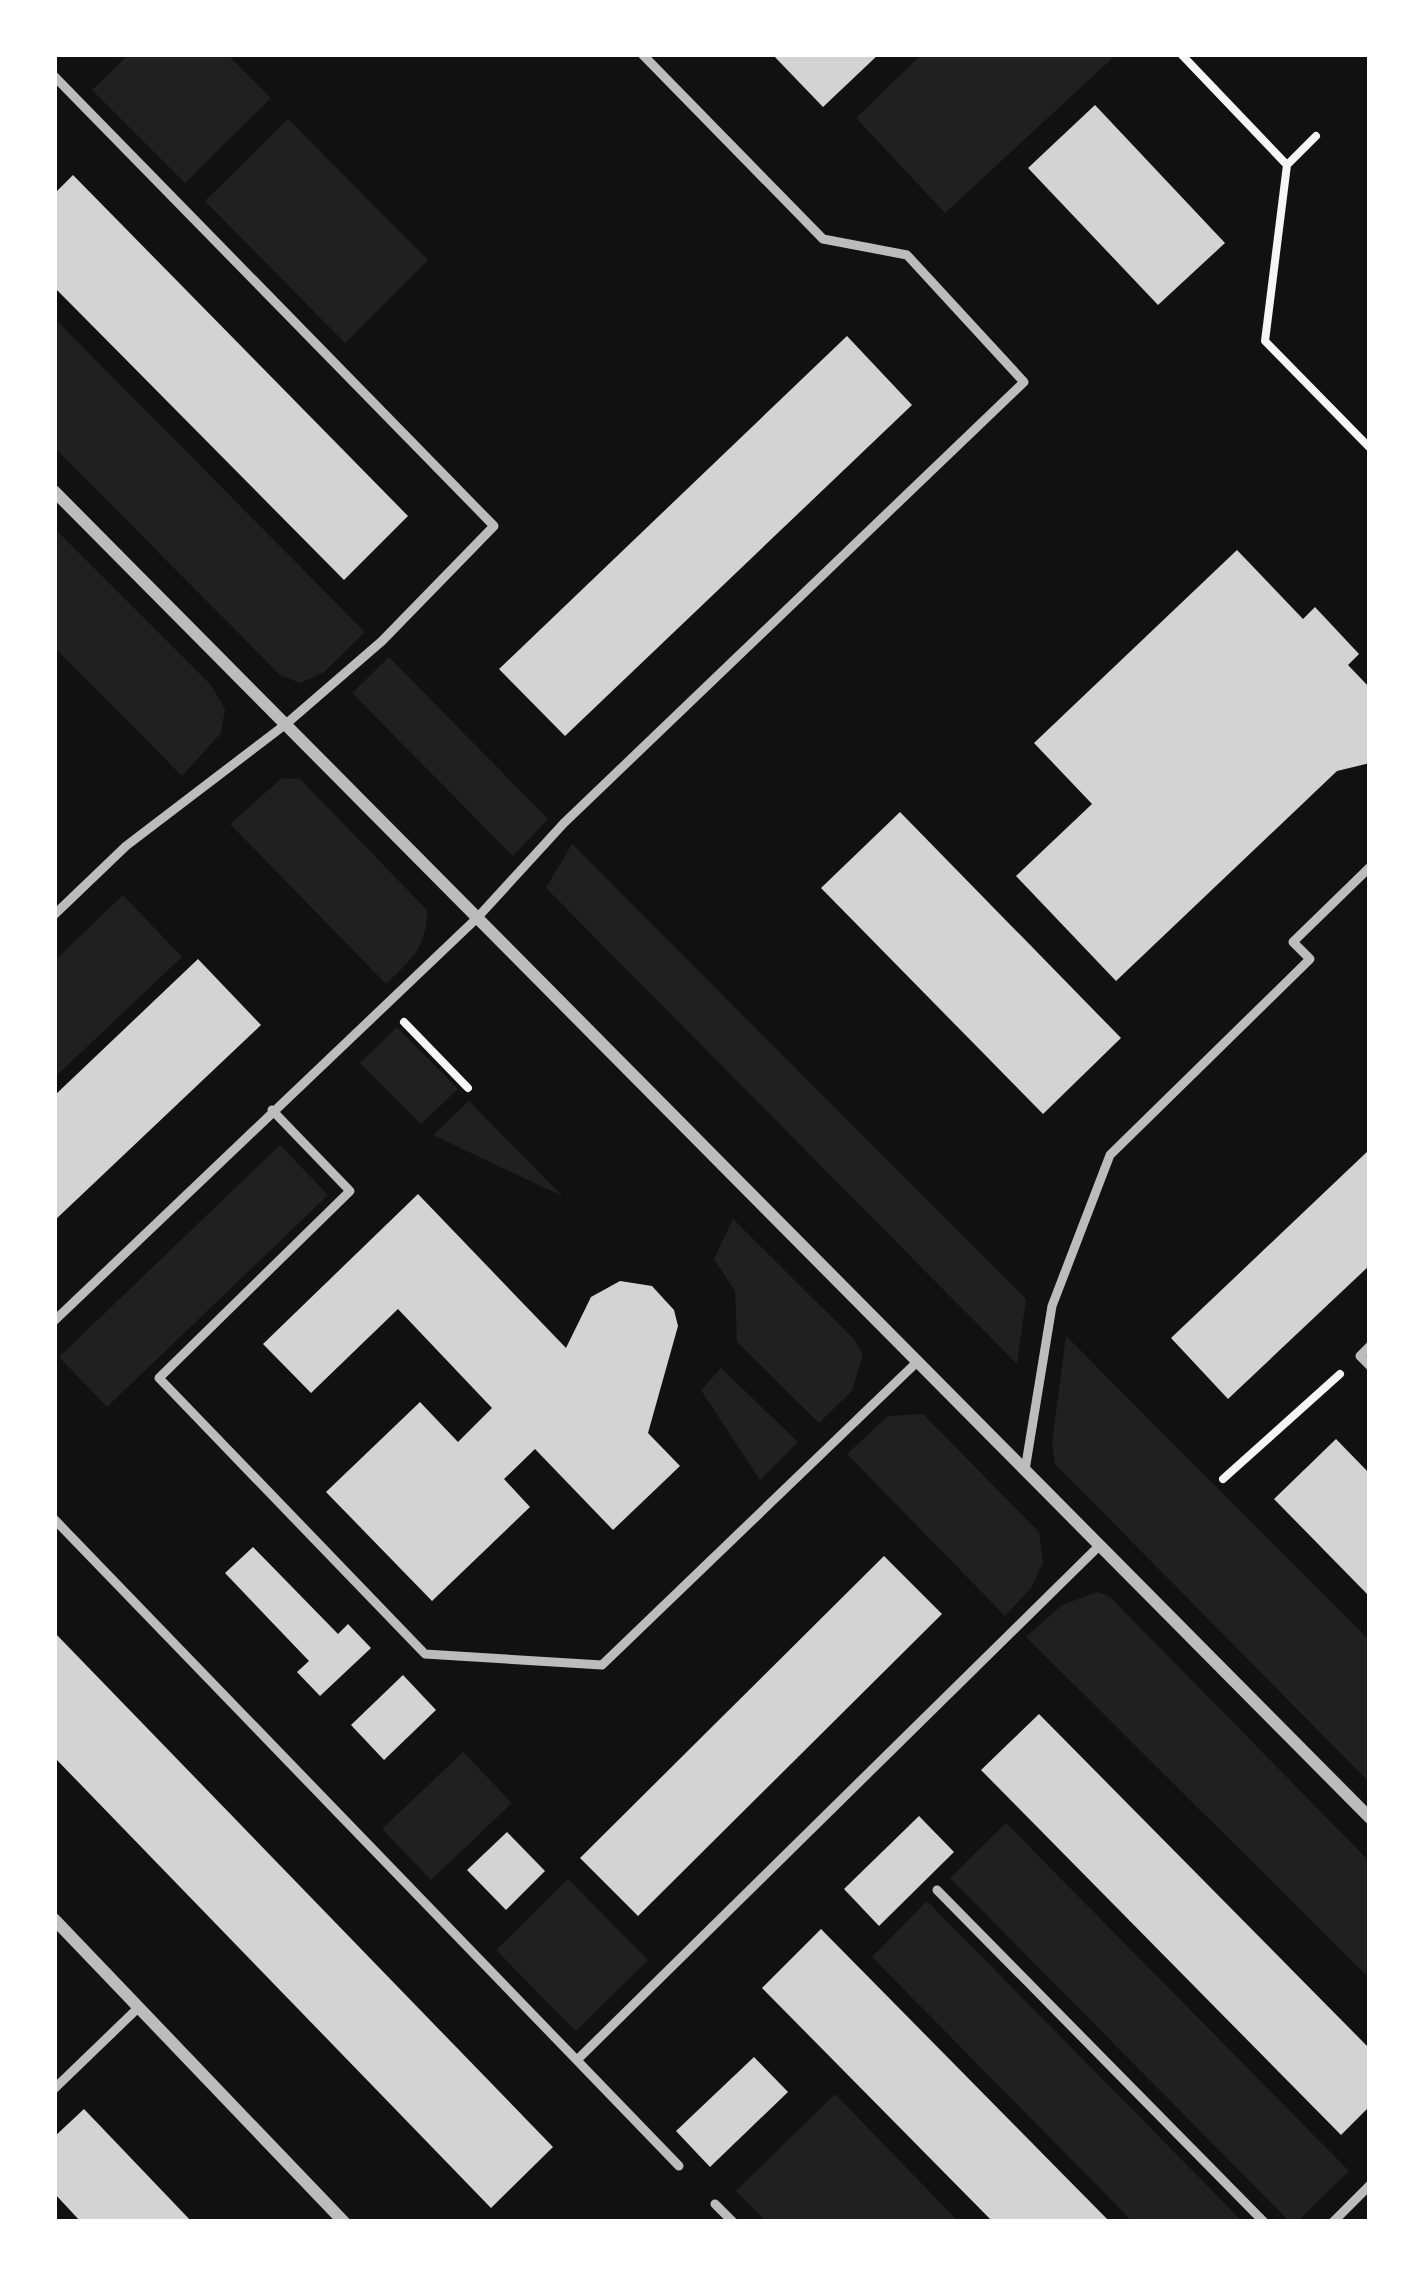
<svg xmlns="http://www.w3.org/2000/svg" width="1424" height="2276" viewBox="0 0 1424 2276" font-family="'Source Sans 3',sans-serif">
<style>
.green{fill:#202020}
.building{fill:#d3d3d3}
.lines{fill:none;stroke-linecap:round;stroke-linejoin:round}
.path{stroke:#f5f5f5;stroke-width:8}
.service{stroke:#bcbcbc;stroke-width:9}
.minor{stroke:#bcbcbc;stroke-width:12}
</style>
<rect width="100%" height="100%" fill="#111"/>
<path class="green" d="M 129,54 L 227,54 L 271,98 L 185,183 L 92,90 Z
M 922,54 L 1117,54 L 945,213 L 856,118 Z
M 288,119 L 428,260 L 345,343 L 205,201 Z
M 54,318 L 365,632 L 324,672 L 300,683 L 280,675 L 54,447 Z
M 54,528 L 210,684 L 225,709 L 221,733 L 182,776 L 54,647 Z
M 389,657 L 548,819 L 513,856 L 352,693 Z
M 282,778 L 300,779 L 427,910 C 427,947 412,959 386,984 L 230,824 Z
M 572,844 L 1026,1299 L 1017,1364 L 546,888 Z
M 123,895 L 182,957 L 54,1078 L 54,961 Z
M 397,1027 L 458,1089 L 421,1124 L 360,1063 Z
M 469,1101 L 562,1196 L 433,1135 Z
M 280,1145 L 328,1195 L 107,1407 L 59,1357 Z
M 733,1219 L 854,1339 L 863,1354 L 852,1391 L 819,1423 L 737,1342 L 735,1291 L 714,1259 Z
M 1066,1336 L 1370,1641 L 1370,1783 L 1055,1464 L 1052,1443 Z
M 721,1368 L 798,1442 L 760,1480 L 701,1390 Z
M 923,1414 L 1039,1532 L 1043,1562 L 1032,1587 L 1005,1616 L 847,1454 L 888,1416 Z
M 1097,1592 L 1110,1597 L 1370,1862 L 1370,1979 L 1026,1637 L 1062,1605 Z
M 463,1752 L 512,1803 L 431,1880 L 382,1829 Z
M 1006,1823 L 1349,2171 L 1297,2222 L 1290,2222 L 950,1878 Z
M 568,1879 L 648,1960 L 576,2031 L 496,1950 Z
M 927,1901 L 1243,2222 L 1133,2222 L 872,1957 Z
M 835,2094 L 959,2222 L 767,2222 L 736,2191 Z"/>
<path class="building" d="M 772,54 L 879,54 L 823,107 Z
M 1095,105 L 1225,243 L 1158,305 L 1028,168 Z
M 73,175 L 408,516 L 344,580 L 54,287 L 54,194 Z
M 847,336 L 912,405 L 565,736 L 499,669 Z
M 1237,550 L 1303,619 L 1315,607 L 1359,654 L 1348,665 L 1370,688 L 1370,763 L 1337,771 L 1116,981 L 1016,876 L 1092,804 L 1034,743 Z
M 900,812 L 1121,1038 L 1043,1114 L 821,888 Z
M 198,959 L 261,1025 L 54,1221 L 54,1096 Z
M 1370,1149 L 1370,1265 L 1228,1399 L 1171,1338 Z
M 418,1194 L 566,1348 L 591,1297 L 620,1281 L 652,1286 L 674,1310 L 678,1326 L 648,1433 L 680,1466 L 613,1530 L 535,1449 L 504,1479 L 530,1507 L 432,1601 L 326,1492 L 420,1402 L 458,1442 L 492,1408 L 398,1309 L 311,1393 L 263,1344 Z
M 1336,1439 L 1370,1474 L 1370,1597 L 1274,1499 Z
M 253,1547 L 338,1634 L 348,1624 L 371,1648 L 320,1696 L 297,1672 L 309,1661 L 225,1573 Z
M 884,1556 L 942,1614 L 638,1916 L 580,1858 Z
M 54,1632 L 553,2147 L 491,2208 L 54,1757 Z
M 403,1675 L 436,1710 L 384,1760 L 351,1725 Z
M 1039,1714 L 1370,2049 L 1370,2106 L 1341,2135 L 981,1770 Z
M 919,1816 L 954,1852 L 879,1926 L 844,1889 Z
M 507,1832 L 545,1871 L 506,1910 L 467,1870 Z
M 821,1929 L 1110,2222 L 993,2222 L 762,1988 Z
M 754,2057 L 788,2092 L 710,2167 L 676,2131 Z
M 84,2109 L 192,2222 L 81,2222 L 54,2193 L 54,2137 Z"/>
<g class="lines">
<path class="path" d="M 1181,54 L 1287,165 L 1265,341 L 1370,448
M 1287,165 L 1316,136
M 404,1022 L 468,1088
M 1223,1479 L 1340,1374"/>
<path class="service" d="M 54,76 L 494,526 L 382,641 L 286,724 L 126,846 L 54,915
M 272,1110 L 350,1191 L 159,1378 L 425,1654 L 602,1665 L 917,1362
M 54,1321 L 477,918 L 564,823 L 1024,382 L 907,255 L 823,239 L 642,54
M 1370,1346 L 1360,1356 L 1370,1366
M 1025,1470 L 1052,1306 L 1110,1155 L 1310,959 L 1293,942 L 1370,867
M 54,1519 L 679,2166
M 937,1890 L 1264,2222
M 577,2060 L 1100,1545
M 54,2089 L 139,2007
M 715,2204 L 733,2222
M 1333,2222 L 1370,2185"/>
<path class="minor" d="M 54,491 L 1370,1818
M 54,1919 L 344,2222"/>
</g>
<rect width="1424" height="2276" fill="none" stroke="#ffffff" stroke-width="114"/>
</svg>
